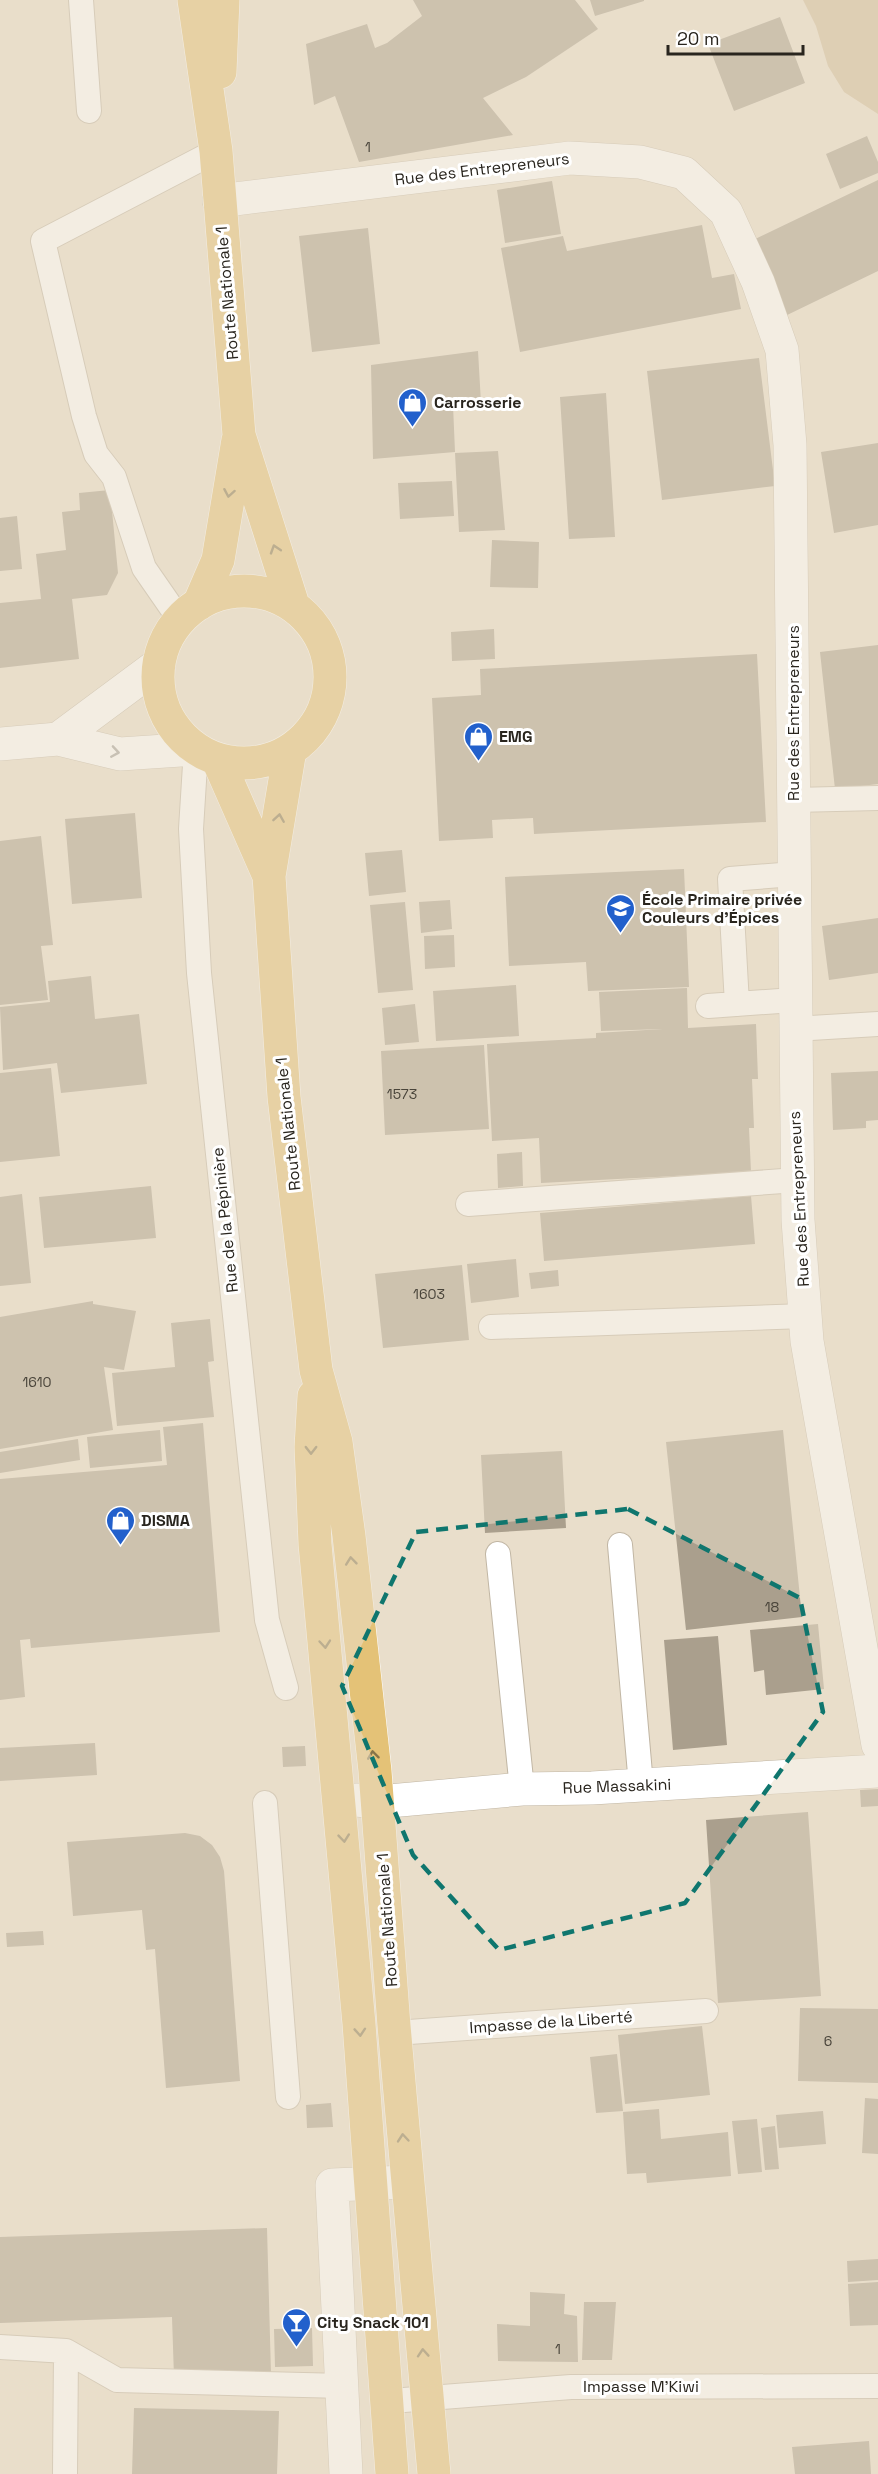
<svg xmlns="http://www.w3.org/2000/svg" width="878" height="2474" viewBox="0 0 878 2474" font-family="'Space Grotesk',sans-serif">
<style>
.green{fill:#d1bc9a}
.building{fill:#aa9f8d}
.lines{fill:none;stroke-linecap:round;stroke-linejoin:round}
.service-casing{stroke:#c1b6a4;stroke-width:26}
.minor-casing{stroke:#c1b6a4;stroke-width:34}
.primary-casing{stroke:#fff;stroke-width:34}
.service{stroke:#fff;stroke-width:24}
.minor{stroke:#fff;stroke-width:33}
.primary{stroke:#e4c277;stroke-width:33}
.oneway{stroke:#86744a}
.oneway2{stroke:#9f9d9a}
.marked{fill:none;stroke:#0f766e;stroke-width:4.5;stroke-dasharray:12 8;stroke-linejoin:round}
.labels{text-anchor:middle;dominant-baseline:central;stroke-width:6;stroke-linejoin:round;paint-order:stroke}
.number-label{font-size:14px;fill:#49443a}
.street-label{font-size:16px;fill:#29251e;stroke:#fff}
.poi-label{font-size:16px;font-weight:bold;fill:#29251e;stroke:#fff;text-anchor:start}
</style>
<rect width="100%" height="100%" fill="#e9decb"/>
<path class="green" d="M 803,0 L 878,0 L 878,114 L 844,92 L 828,66 L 816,26 Z"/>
<path class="building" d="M 413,0 L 575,0 L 598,29 L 526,77 L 483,98 L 513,135 L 359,162 L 335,96 L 314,105 L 306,44 L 367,24 L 375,48 L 387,43 L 422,16 Z
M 590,0 L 644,0 L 644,1 L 595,16 Z
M 780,17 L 805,83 L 734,111 L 708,44 Z
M 867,136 L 878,162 L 878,173 L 840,189 L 826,154 Z
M 878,180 L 878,271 L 783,317 L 747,243 Z
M 552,181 L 561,234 L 505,243 L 497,190 Z
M 702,225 L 712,278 L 734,274 L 741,309 L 520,352 L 501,248 L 563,236 L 567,251 Z
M 368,228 L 380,344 L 312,352 L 299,236 Z
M 478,351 L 481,403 L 453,405 L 455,452 L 373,459 L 371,365 Z
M 759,358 L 775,486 L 662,500 L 647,371 Z
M 606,393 L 615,537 L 569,539 L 560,397 Z
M 878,443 L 878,525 L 834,533 L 821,452 Z
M 498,451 L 505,530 L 459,532 L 455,453 Z
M 452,481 L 454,516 L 400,519 L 398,483 Z
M 110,490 L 118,573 L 107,595 L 72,599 L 79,659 L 0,668 L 0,603 L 41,599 L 36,554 L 66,550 L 62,512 L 80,510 L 79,493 Z
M 17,516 L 22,569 L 0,571 L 0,518 Z
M 492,540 L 539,542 L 538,588 L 490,587 Z
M 494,629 L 495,659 L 452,661 L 451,632 Z
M 878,645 L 878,784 L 835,789 L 820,652 Z
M 757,654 L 766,822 L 534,834 L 533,818 L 492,820 L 493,838 L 439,841 L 432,698 L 481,695 L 480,669 Z
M 135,813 L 142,898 L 72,904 L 65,819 Z
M 41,836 L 53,945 L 41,946 L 48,1000 L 0,1005 L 0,841 Z
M 402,850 L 406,892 L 369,896 L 365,853 Z
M 684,869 L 689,987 L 588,991 L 586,962 L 509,966 L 505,877 Z
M 450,900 L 452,929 L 421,933 L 419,902 Z
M 405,902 L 413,990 L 378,993 L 370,905 Z
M 878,918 L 878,973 L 829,980 L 822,926 Z
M 454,935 L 455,967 L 425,969 L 424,936 Z
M 91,976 L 95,1019 L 139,1014 L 147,1084 L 61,1093 L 57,1063 L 3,1070 L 0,1007 L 50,1002 L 48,981 Z
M 516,985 L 519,1036 L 436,1041 L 433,991 Z
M 687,988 L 688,1028 L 756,1024 L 758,1079 L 752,1079 L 754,1128 L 749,1128 L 751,1172 L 541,1183 L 539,1138 L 492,1141 L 487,1044 L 596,1038 L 596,1033 L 663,1029 L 601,1031 L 599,992 Z
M 415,1004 L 419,1042 L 385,1045 L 382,1008 Z
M 484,1045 L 489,1129 L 385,1135 L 381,1051 Z
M 51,1068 L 60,1156 L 0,1162 L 0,1073 Z
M 878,1071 L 878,1120 L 866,1121 L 866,1128 L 833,1130 L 831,1073 Z
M 522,1152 L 523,1186 L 498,1188 L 497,1154 Z
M 151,1186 L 156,1238 L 44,1248 L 39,1197 Z
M 22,1194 L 31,1283 L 0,1286 L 0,1197 Z
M 751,1196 L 755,1244 L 544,1261 L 540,1213 Z
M 516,1259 L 519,1297 L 471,1303 L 467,1264 Z
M 462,1265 L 469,1340 L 383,1348 L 375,1274 Z
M 558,1270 L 559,1286 L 531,1289 L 529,1273 Z
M 93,1301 L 93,1304 L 136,1311 L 124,1370 L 104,1367 L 113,1430 L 0,1449 L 0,1317 Z
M 210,1319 L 214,1361 L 208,1362 L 214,1417 L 117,1426 L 112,1373 L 175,1367 L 171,1323 Z
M 203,1423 L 220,1632 L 31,1648 L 30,1639 L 20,1640 L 25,1697 L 0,1700 L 0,1479 L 167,1465 L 163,1427 Z
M 160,1430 L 162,1461 L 90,1468 L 87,1437 Z
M 783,1430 L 802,1617 L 686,1630 L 666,1442 Z
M 78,1439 L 80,1460 L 0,1473 L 0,1452 Z
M 562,1451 L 566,1528 L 485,1533 L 481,1455 Z
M 818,1624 L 824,1689 L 766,1695 L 764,1670 L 754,1672 L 750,1630 Z
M 718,1636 L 727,1745 L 673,1750 L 664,1640 Z
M 95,1743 L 97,1775 L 0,1781 L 0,1748 Z
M 305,1746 L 306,1766 L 283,1767 L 282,1747 Z
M 878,1789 L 878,1806 L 861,1807 L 860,1790 Z
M 808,1812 L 821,1996 L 718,2003 L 706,1820 Z
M 185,1833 L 200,1836 L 212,1845 L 220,1857 L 224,1871 L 240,2081 L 166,2088 L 155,1949 L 146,1950 L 142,1910 L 73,1916 L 67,1842 Z
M 43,1931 L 44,1945 L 7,1947 L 6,1933 Z
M 800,2008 L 878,2009 L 878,2083 L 798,2081 Z
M 702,2026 L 710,2095 L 625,2104 L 618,2035 Z
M 617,2054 L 623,2111 L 596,2113 L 590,2057 Z
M 865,2098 L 878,2099 L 878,2154 L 862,2153 Z
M 331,2103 L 333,2127 L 307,2128 L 306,2105 Z
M 659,2109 L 661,2139 L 728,2132 L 731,2176 L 647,2183 L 646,2173 L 627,2174 L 623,2112 Z
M 823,2111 L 826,2144 L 779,2148 L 776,2115 Z
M 757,2119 L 762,2172 L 738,2174 L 732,2121 Z
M 775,2126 L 779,2169 L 765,2170 L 761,2128 Z
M 267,2228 L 271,2374 L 174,2377 L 172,2317 L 0,2323 L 0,2237 Z
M 878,2259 L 878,2280 L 848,2282 L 847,2261 Z
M 878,2282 L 878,2325 L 850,2326 L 848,2284 Z
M 530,2292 L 565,2294 L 564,2314 L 577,2316 L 578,2362 L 498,2361 L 497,2324 L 530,2326 Z
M 584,2302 L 616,2302 L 612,2360 L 582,2360 Z
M 312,2328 L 313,2366 L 275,2367 L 274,2329 Z
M 134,2408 L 279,2411 L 277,2474 L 132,2474 Z
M 869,2441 L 871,2474 L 795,2474 L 792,2447 Z"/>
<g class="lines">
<defs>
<path id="service" d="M 81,0 L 89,111
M 180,620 L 144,568 L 114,477 L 96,454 L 84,416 L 43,241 L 216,151
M 196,749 L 191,829 L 199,973 L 267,1620 L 286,1688
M 794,800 L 878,798
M 737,1004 L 730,879 L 794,874
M 708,1006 L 794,1000
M 794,1029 L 878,1024
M 468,1204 L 797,1180
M 491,1327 L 805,1316
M 620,1545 L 641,1785
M 498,1554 L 522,1789
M 265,1803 L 288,2097
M 395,2033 L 706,2011
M 0,2347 L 66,2351 L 117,2380 L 343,2386
M 404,2400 L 571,2387 L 878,2386
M 65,2474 L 66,2351"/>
<path id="minor" d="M 219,201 L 570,158 L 640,162 L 684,173 L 726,212 L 758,282 L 782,350 L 790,445 L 798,1220 L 807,1341 L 878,1745
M 58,739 L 159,664
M 0,744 L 58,739 L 120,754 L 196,749
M 356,1800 L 378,1802 L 522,1789 L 592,1788 L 878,1771
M 346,2474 L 332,2185 L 407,2182"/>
<path id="primary" d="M 194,0 L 216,151 L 239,435 L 293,605
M 220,72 L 223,0
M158 677a86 86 0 1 1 172 0a86 86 0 1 1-172 0Z
M 199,604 L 218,560 L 238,440
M 290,750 L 269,876 L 284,1097 L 316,1370 L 336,1442 L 349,1536 L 375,1771 L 394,2026 L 434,2474
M 218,760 L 269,876
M 314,1396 L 311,1447 L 315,1544 L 359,2024 L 392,2474"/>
</defs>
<use href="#service" class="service-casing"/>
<use href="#minor" class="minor-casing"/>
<use href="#primary" class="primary-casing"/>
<use href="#service" class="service"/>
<use href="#minor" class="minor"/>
<use href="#primary" class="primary"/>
</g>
<defs><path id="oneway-chevron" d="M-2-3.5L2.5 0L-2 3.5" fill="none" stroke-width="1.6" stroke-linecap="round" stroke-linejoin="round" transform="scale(1.5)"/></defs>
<g class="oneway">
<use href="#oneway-chevron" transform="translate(229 493) rotate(100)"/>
<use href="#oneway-chevron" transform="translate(275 549) rotate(-108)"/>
<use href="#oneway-chevron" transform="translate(279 818) rotate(-81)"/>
<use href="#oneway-chevron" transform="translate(311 1450) rotate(90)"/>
<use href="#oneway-chevron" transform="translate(351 1561) rotate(-96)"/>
<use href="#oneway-chevron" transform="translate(325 1644) rotate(85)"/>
<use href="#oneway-chevron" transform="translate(373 1755) rotate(-97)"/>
<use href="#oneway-chevron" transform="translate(344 1838) rotate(84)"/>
<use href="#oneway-chevron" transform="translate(360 2032) rotate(86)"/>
<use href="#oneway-chevron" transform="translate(403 2138) rotate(-95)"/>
<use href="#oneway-chevron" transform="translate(423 2353) rotate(-94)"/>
</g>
<use class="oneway2" href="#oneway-chevron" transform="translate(115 752) rotate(9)"/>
<path d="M0 0H878V2474H0ZM 628,1509 L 800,1598 L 823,1712 L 685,1903 L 499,1950 L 413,1855 L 342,1686 L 416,1532 Z" fill="#e9decb" fill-opacity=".55" fill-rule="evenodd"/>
<path class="marked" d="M 628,1509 L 800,1598 L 823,1712 L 685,1903 L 499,1950 L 413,1855 L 342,1686 L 416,1532 Z"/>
<defs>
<symbol id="shop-pin" viewBox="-11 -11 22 30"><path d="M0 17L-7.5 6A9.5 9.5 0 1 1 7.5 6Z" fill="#2260cc" stroke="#fff"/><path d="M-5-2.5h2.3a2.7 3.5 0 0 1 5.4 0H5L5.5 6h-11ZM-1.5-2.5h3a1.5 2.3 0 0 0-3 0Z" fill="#fff"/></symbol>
<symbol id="school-pin" viewBox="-11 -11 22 30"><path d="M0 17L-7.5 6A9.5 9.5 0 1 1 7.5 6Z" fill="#2260cc" stroke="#fff"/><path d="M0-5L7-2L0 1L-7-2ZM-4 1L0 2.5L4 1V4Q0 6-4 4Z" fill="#fff"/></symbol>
<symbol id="bar-pin" viewBox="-11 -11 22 30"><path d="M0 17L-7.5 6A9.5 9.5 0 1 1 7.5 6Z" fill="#2260cc" stroke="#fff"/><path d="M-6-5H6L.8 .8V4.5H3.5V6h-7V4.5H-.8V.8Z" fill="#fff"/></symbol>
</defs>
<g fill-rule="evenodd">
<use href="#shop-pin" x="396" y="386" width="33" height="45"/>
<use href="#shop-pin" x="462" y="720" width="33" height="45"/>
<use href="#school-pin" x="604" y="892" width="33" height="45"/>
<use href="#shop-pin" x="104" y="1504" width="33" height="45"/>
<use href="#bar-pin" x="280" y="2306" width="33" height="45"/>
</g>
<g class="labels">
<g class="number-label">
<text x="368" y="147">1</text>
<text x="402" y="1094">1573</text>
<text x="429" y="1294">1603</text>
<text x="37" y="1382">1610</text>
<text x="772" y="1607">18</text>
<text x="828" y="2041">6</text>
<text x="558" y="2349">1</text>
</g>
<g class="street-label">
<text transform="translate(482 169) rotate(-7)">Rue des Entrepreneurs</text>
<text transform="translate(227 293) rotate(-95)">Route Nationale 1</text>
<text transform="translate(793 713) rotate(-90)">Rue des Entrepreneurs</text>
<text transform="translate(288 1124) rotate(-96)">Route Nationale 1</text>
<text transform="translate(799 1199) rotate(-93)">Rue des Entrepreneurs</text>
<text transform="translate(225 1220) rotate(-96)">Rue de la Pépinière</text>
<text transform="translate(617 1786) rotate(-2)">Rue Massakini</text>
<text transform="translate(387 1920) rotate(-94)">Route Nationale 1</text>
<text transform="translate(551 2022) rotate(-4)">Impasse de la Liberté</text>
<text x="641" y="2386">Impasse M'Kiwi</text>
</g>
<g class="poi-label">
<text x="434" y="402">Carrosserie</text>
<text x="499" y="736">EMG</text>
<text x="642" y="899">École Primaire privée<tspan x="642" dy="18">Couleurs d'Épices</tspan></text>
<text x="141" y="1520">DISMA</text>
<text x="317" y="2322">City Snack 101</text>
</g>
</g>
<path d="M668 45v9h135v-9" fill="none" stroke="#29251e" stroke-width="3"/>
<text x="677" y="45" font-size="18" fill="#29251e" stroke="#ffffff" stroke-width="4.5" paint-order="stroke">20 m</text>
</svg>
